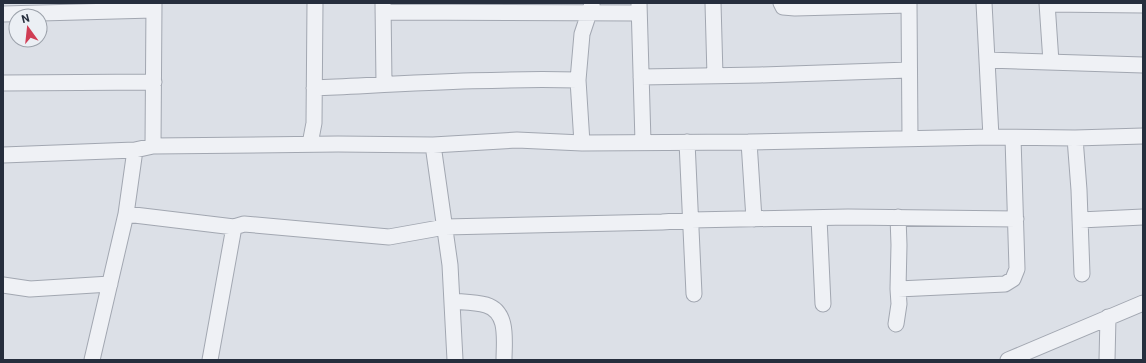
<svg xmlns="http://www.w3.org/2000/svg" width="1146" height="363" viewBox="0 0 1146 363" font-family="Roboto,sans-serif">
<style>
.lines{fill:none;stroke-linecap:round;stroke-linejoin:round}
.street-casing{stroke:#a2a7b1;stroke-width:17}
.street{stroke:#eff1f5;stroke-width:15}
</style>
<rect width="100%" height="100%" fill="#dce0e7"/>
<g class="lines">
<defs>
<path id="street" d="M 383,3 L 384,84
M 639,3 L 643,142
M 713,3 L 715,76
M 781,3 L 783,7 L 795,8 L 909,5
M 909,3 L 910,139
M 984,3 L 991,137
M 1047,3 L 1051,62
M 1047,4 L 1143,5
M 383,12 L 639,13
M 3,14 L 153,10
M 987,60 L 1143,65
M 641,77 L 760,75 L 909,70
M 3,83 L 154,82
M 314,88 C 402,84 490,78 578,80
M 1075,138 L 1079,190 L 1082,274
M 687,142 L 694,294
M 749,142 L 754,219
M 582,143 L 578,80 L 582,34 L 592,4
M 310,144 L 314,123 L 315,3
M 433,145 L 450,265 L 455,360
M 153,146 L 154,3
M 3,155 L 135,150 L 153,146 L 338,144 L 433,145 L 517,140 L 582,143 L 749,142 L 991,137 L 1075,138 L 1143,136
M 126,214 L 234,227 L 244,224 L 389,237 L 445,227 L 662,222 L 691,220 L 848,217 L 1016,219
M 819,218 L 823,304
M 1080,220 L 1143,217
M 3,285 L 30,289 L 110,284
M 898,289 L 1005,284 L 1013,279 L 1017,269 L 1013,138
M 452,301 C 463,302 476,302 486,305 C 509,312 504,341 504,360
M 896,324 L 899,304 L 898,289 L 899,245 L 898,217
M 92,360 L 126,214 L 135,150
M 210,360 L 234,227
M 1008,360 L 1143,303
M 1107,360 L 1108,317"/>
</defs>
<use href="#street" class="street-casing"/>
<use href="#street" class="street"/>
</g>
<rect width="1146" height="363" fill="none" stroke="#262e3d" stroke-width="8"/>
<g transform="translate(28 28) rotate(345)"><circle r="19" fill="#ebeff4" stroke="#9ca2ab"/>
<path d="M0-3L7 15L0 10L-7 15Z" fill="#d03d54"/>
<text y="-6" font-size="11" font-weight="bold" text-anchor="middle" fill="#262e3d">N</text>
</g>
</svg>
